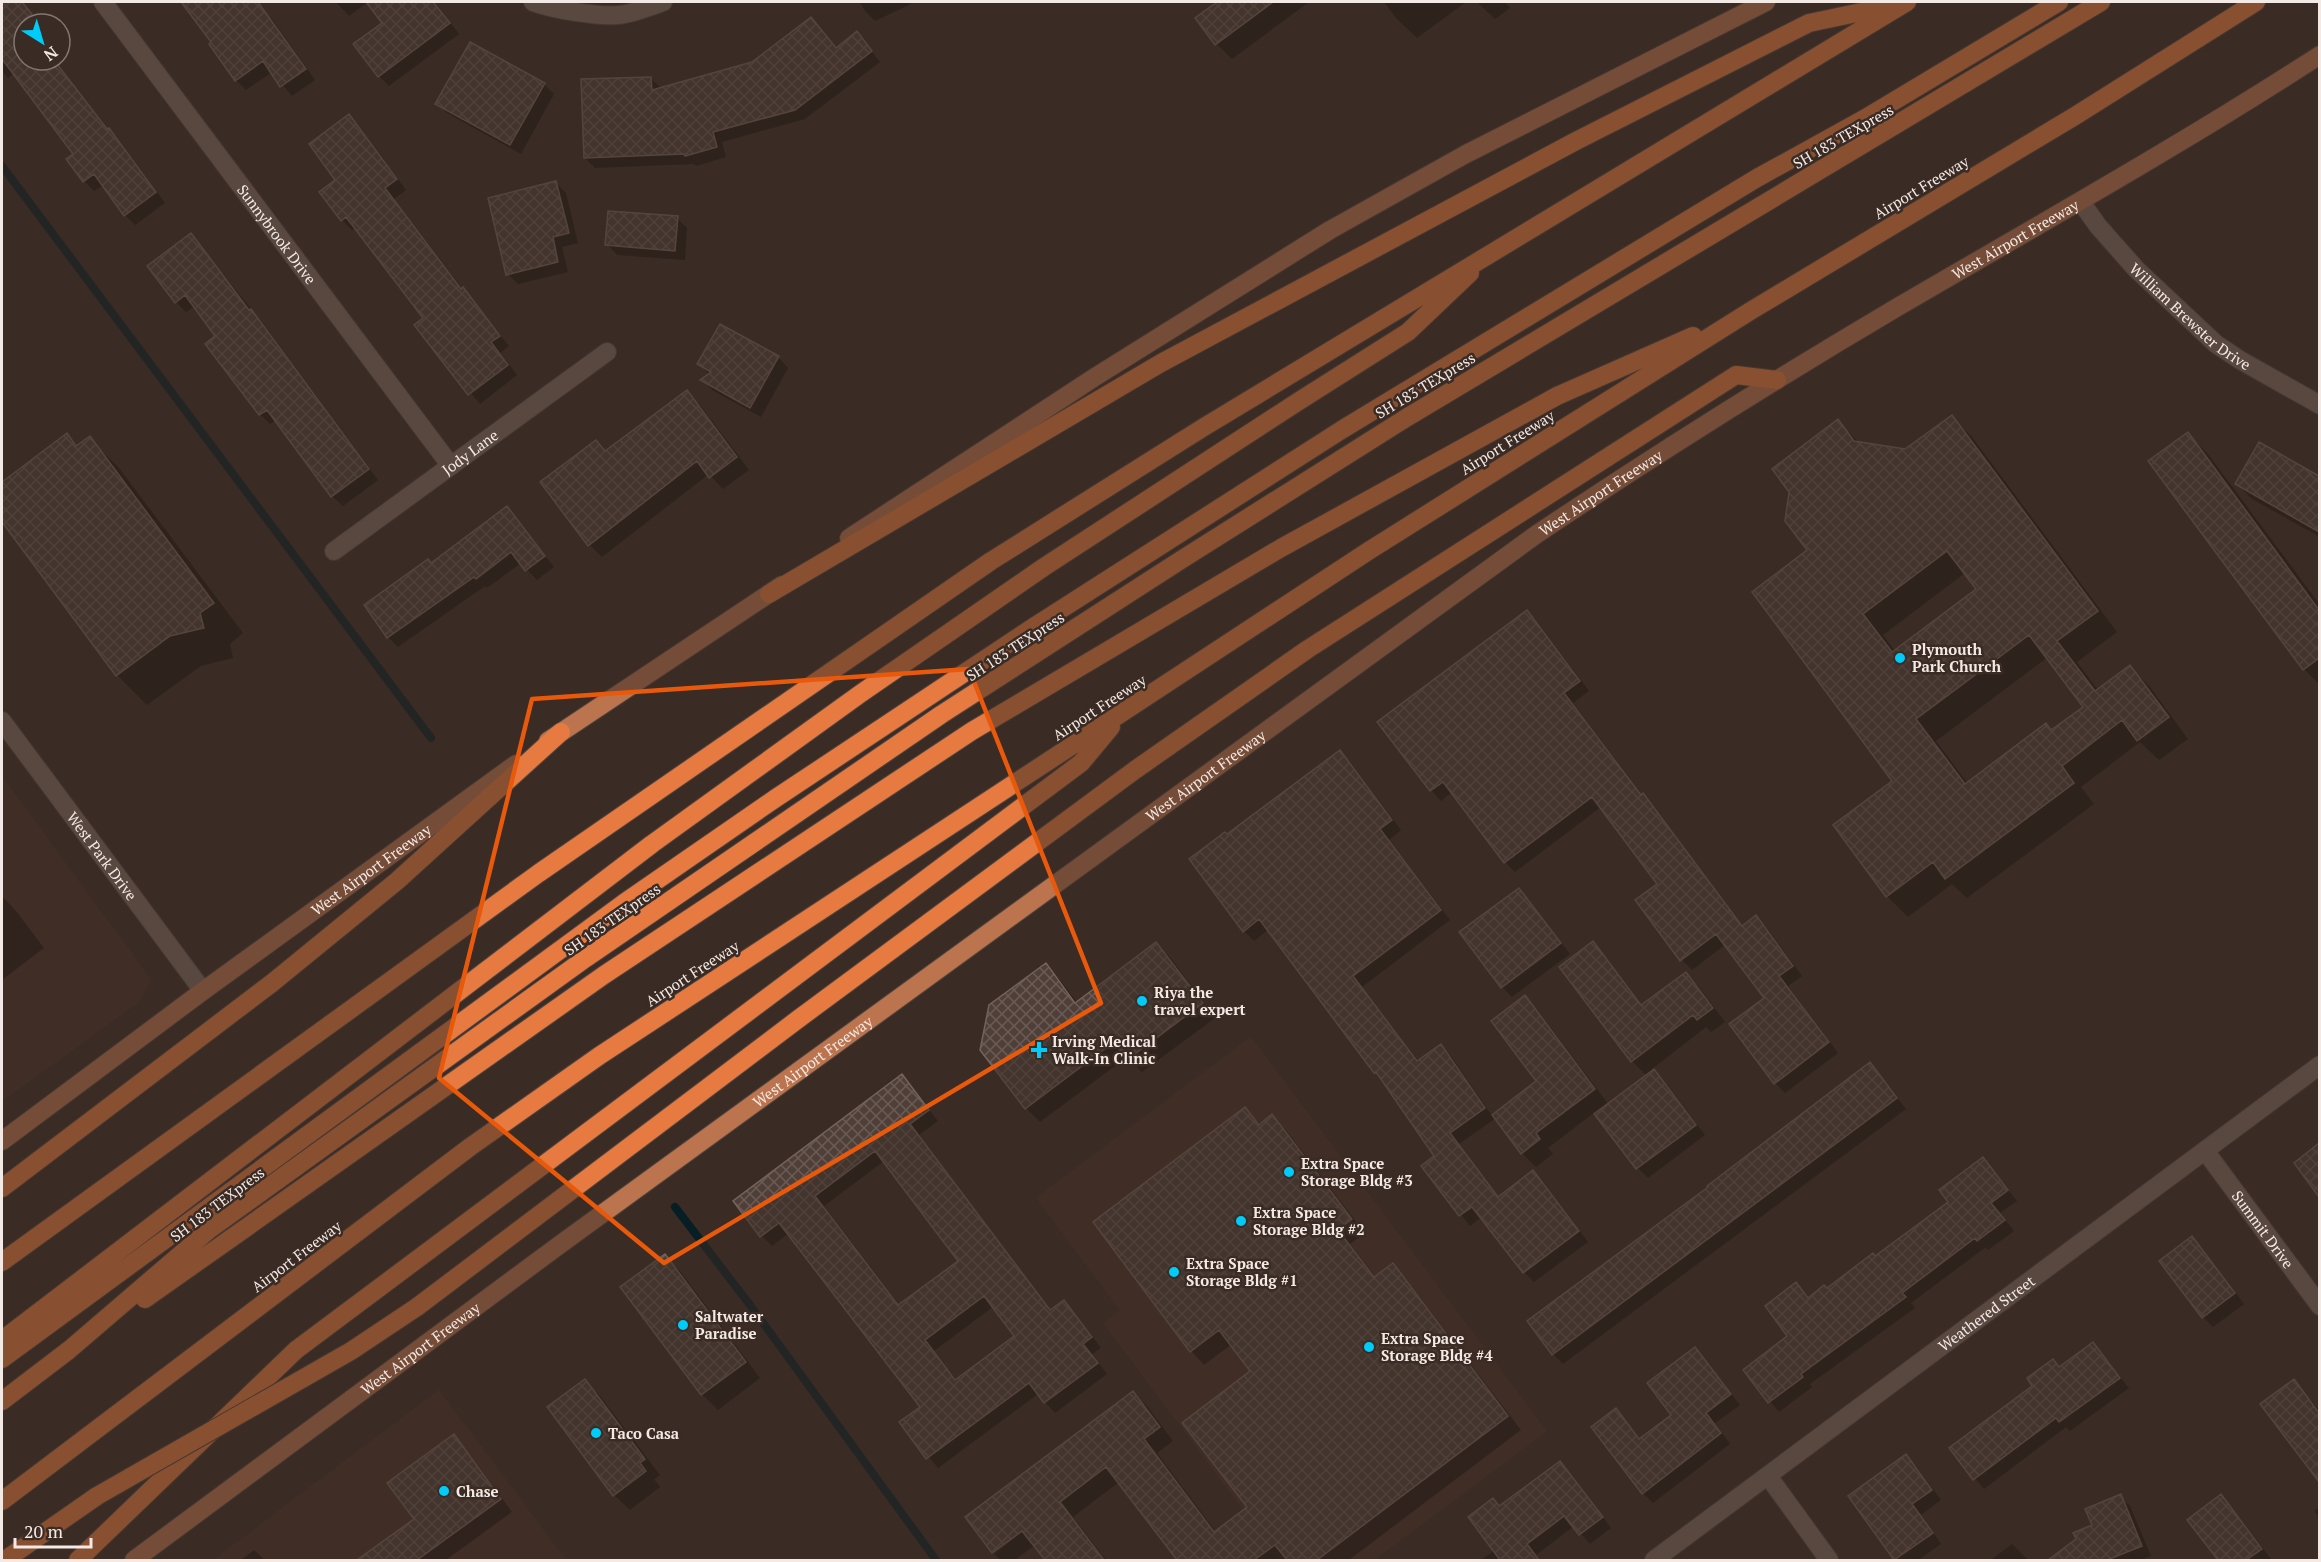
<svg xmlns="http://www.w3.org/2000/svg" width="2321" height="1562" viewBox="0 0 2321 1562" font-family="'PT Serif',serif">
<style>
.built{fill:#473228}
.shadow{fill:#0007;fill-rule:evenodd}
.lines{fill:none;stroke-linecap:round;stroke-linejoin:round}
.stream{stroke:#081e25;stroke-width:8}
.building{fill:url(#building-cross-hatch);stroke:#74635b;stroke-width:1.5;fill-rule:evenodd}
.minor-casing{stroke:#544741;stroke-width:20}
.major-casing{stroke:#544741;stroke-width:20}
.highway-casing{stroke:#544741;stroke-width:20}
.minor{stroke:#7c6b63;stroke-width:18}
.major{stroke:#bc744e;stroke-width:18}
.highway{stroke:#e77a40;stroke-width:18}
.highway-bridge-casing{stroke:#544741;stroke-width:20;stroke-linecap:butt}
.highway-bridge{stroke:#e77a40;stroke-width:18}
.marked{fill:none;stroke:#e8590c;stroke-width:4.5;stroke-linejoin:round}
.poi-dot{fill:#00cbf9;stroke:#3a2b24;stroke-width:2}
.labels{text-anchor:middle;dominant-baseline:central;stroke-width:5;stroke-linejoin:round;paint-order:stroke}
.street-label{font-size:15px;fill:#f4eae5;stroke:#3a2b24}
.poi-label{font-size:15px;font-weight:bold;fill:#f4eae5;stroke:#3a2b24;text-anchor:start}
</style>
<defs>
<pattern id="building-cross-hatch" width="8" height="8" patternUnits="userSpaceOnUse" patternTransform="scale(1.5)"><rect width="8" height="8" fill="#4f3f38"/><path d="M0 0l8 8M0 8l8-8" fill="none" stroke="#695b55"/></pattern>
</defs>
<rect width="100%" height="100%" fill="#3a2b24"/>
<path class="built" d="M 2,776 L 151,980 L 138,1003 L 2,1101 Z
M 1251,1037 L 1547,1431 L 1374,1560 L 1281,1560 L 1103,1323 L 1120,1310 L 1036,1198 Z
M 439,1390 L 566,1560 L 213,1560 Z"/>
<path class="shadow" d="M 2,2 L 23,2 L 40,24 L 24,24 L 24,60 L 55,60 L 108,130 L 119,140 L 165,203 L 135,225 L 125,215 L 103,185 L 94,191 L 84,181 L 68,159 L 75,154 L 14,73 L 8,78 L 2,71 Z
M 183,2 L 231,2 L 245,20 L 262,9 L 272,19 L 315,80 L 292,96 L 272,72 L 246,90 L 236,80 L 213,42 Z
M 336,2 L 434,2 L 459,34 L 389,86 L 379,76 L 384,23 L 368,2 L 349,16 Z
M 860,2 L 915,2 L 875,21 L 865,11 Z
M 1219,2 L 1309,2 L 1232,59 L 1217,44 L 1197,18 Z
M 1384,2 L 1466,2 L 1417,38 L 1396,18 Z
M 1477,2 L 1505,2 L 1510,8 L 1495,19 Z
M 811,19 L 837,49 L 857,33 L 880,62 L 805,119 L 722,142 L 726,157 L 696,166 L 694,164 L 595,168 L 585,158 L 650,78 L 662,89 L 753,64 Z
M 544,84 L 554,94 L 521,154 L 447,113 L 437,103 Z
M 349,116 L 359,126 L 406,190 L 394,199 L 462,288 L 509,346 L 500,353 L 517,375 L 480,404 L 416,325 L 425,318 L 356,227 L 352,230 L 342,220 L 337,180 Z
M 556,183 L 566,193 L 578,243 L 562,247 L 568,272 L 518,284 L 508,274 Z
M 677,218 L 687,228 L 685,260 L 617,255 L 607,244 Z
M 191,235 L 261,321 L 378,480 L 343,506 L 332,496 L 276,420 L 270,424 L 260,414 L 218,336 L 195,306 L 186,312 L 176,302 Z
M 778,357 L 788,368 L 761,417 L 712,390 L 703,380 L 710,375 L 699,364 Z
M 687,392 L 700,405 L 749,470 L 723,489 L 709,474 L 602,557 L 590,545 L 596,442 L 606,452 Z
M 1952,417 L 1972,437 L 2117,632 L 2077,662 L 2098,690 L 2130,667 L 2150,687 L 2188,739 L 2159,760 L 2140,742 L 2081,787 L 2094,804 L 1967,898 L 1952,884 L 1908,917 L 1887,896 L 1894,781 L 1809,551 L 1838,421 L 1859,443 L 1906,451 ZM 1965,573 L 1978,589 L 1895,651 L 1883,635 ZM 2048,657 L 2085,707 L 2052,732 L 1968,784 L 1936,741 Z
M 2188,434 L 2208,454 L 2320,605 L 2320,685 L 2304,669 Z
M 66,435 L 78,447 L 89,438 L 119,468 L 243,633 L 230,644 L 233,658 L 201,666 L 147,705 L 117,675 L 2,520 L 2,503 L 9,498 L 2,484 Z
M 2259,444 L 2320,478 L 2320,537 L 2252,499 L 2236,483 Z
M 507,508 L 554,567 L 537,580 L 521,563 L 487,588 L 485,586 L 398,647 L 388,637 L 366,606 L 432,565 Z
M 1526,612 L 1537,622 L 1589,691 L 1573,703 L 1642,795 L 1653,805 L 1743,926 L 1756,917 L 1766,927 L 1802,976 L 1788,986 L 1838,1053 L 1785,1093 L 1775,1083 L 1766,998 L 1726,944 L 1692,970 L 1682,960 L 1637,901 L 1659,884 L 1601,807 L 1515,872 L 1505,862 L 1452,792 L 1441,801 L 1431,790 L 1380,722 Z
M 1340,752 L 1350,762 L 1401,830 L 1389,840 L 1450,920 L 1362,987 L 1419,1062 L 1441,1046 L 1451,1056 L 1492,1116 L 1538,1082 L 1524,997 L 1538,1011 L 1609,1105 L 1647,1076 L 1632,1061 L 1593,943 L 1606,957 L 1643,1006 L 1686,974 L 1699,987 L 1725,1022 L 1711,1032 L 1706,1027 L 1652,1069 L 1664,1081 L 1705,1135 L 1648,1178 L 1638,1168 L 1595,1112 L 1548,1148 L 1553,1154 L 1536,1167 L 1522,1153 L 1496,1118 L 1459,1144 L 1499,1198 L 1533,1172 L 1543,1182 L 1588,1242 L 1534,1282 L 1524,1272 L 1482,1217 L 1470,1226 L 1423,1166 L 1436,1156 L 1383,1080 L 1269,929 L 1254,941 L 1244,931 L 1227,836 Z
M 1519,890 L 1529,900 L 1570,954 L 1512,997 L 1502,987 L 1461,933 Z
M 2,896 L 17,912 L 44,948 L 2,980 Z
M 1156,944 L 1170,957 L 1215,1018 L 1142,1072 L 1127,1057 L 1040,1122 L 1026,1108 L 1045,965 L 1059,979 L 1077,1003 Z
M 1870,1064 L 1906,1109 L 1563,1364 L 1553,1354 L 1710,1188 Z
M 902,1076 L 938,1121 L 919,1135 L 1051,1311 L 1064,1302 L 1074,1312 L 1101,1348 L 1092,1354 L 1107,1374 L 1055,1413 L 1038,1394 L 938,1468 L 901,1423 L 922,1407 L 789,1233 L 772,1246 L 762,1236 ZM 884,1161 L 960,1261 L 900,1306 L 824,1206 ZM 994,1306 L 1017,1337 L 957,1381 L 934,1351 Z
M 1245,1109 L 1261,1125 L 1272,1116 L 1286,1130 L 1365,1233 L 1350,1244 L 1376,1277 L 1392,1265 L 1406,1279 L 1521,1430 L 1349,1560 L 1178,1560 L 1119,1482 L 1073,1517 L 1106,1560 L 1047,1560 L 1035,1545 L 1015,1560 L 1001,1560 L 994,1554 L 1029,1527 L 1133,1393 L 1147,1406 L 1173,1441 L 1157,1453 L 1216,1532 L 1249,1508 L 1252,1371 L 1232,1344 L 1204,1365 L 1191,1351 Z
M 2320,1145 L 2320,1194 L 2296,1163 Z
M 1983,1159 L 2017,1201 L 2000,1213 L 2014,1231 L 1988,1250 L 1986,1247 L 1911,1303 L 1915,1308 L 1810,1384 L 1812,1387 L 1779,1412 L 1745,1370 L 1789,1336 L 1796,1284 L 1809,1298 L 1827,1290 L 1875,1258 L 1950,1202 Z
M 2192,1238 L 2202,1248 L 2244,1304 L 2213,1327 L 2203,1317 L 2161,1262 Z
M 664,1256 L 680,1271 L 760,1378 L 718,1410 L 702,1394 L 622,1287 Z
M 2093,1344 L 2129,1388 L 2070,1431 L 2066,1427 L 1984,1489 L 1951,1449 Z
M 1695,1349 L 1740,1405 L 1715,1423 L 1730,1444 L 1653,1503 L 1643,1493 L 1616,1410 L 1641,1440 L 1673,1415 Z
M 585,1381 L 600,1396 L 660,1475 L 654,1479 L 660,1487 L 630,1510 L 614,1495 Z
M 2294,1381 L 2320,1411 L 2320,1480 L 2262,1404 Z
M 453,1436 L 466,1449 L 512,1512 L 446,1560 L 360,1560 L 416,1520 Z
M 1906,1456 L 1916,1466 L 1941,1500 L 1921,1515 L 1941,1544 L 1918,1560 L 1896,1560 L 1850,1497 Z
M 1560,1463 L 1570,1473 L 1611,1528 L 1590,1544 L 1574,1526 L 1536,1555 L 1540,1560 L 1481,1560 L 1494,1551 L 1500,1507 Z
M 2120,1496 L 2130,1506 L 2151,1556 L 2141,1560 L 2050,1560 L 2094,1526 Z
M 2221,1496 L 2231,1506 L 2271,1559 L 2220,1560 L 2189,1520 Z
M 2320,1507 L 2320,1518 L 2314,1511 Z
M 2012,1544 L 2028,1560 L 1993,1560 L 1992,1559 Z
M 254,1550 L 265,1560 L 241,1560 Z"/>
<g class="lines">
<path class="stream" d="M 2,166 L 431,738
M 675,1207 L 750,1305 L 936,1560"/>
</g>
<path class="building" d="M 2,2 L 22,2 L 32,14 L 24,19 L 24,60 L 54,60 L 107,129 L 109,128 L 156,192 L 124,216 L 94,174 L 83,182 L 66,159 L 73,154 L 2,59 Z
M 181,2 L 258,2 L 306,69 L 280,87 L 263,61 L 235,81 L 209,44 L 211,42 Z
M 366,2 L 433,2 L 450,23 L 378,77 L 353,44 L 382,23 Z
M 1217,2 L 1273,2 L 1215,45 L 1195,18 Z
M 811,17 L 836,48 L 857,31 L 872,51 L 795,110 L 713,132 L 717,147 L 685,156 L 684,154 L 584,158 L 581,79 L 651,77 L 652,90 L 752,62 Z
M 470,42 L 545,83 L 510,145 L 435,104 Z
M 349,114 L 397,179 L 385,188 L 461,289 L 463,287 L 500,336 L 491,342 L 508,365 L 468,395 L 414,325 L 423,318 L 346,217 L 341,221 L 319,192 L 335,180 L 309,144 Z
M 556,181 L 569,233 L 553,237 L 558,262 L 506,275 L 488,198 Z
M 608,211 L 678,216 L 675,251 L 605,245 Z
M 191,233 L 249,310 L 251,309 L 369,469 L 331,497 L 267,410 L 259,415 L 205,344 L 215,336 L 185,295 L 175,303 L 147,266 Z
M 720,324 L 779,356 L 750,408 L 700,380 L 711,372 L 697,364 Z
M 687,390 L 737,457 L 709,478 L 697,461 L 588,546 L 540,482 L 596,440 L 605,451 Z
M 1952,415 L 2098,611 L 2057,641 L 2095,691 L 2130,665 L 2169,717 L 2137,741 L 2122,720 L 2062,766 L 2074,783 L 1945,879 L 1933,862 L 1886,897 L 1833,825 L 1892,781 L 1752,592 L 1807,550 L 1785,521 L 1789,492 L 1772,469 L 1838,419 L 1854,441 L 1905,449 ZM 1947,551 L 1976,589 L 1892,652 L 1863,614 ZM 2029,635 L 2083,707 L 2051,730 L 2046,723 L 1965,784 L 1916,719 Z
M 2188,432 L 2319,610 L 2319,658 L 2303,670 L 2148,461 Z
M 67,433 L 76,446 L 90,436 L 214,603 L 200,613 L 204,628 L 170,636 L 116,676 L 2,522 L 2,482 Z
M 2259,442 L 2319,476 L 2319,532 L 2235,484 Z
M 507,506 L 545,556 L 525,571 L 511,552 L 476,579 L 474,577 L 387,638 L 364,605 L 428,559 L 431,563 Z
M 1527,610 L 1580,681 L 1564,693 L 1641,795 L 1643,793 L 1742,926 L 1756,915 L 1793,966 L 1779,976 L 1829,1042 L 1774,1084 L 1729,1024 L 1764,998 L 1716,934 L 1680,961 L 1635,900 L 1657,884 L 1592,797 L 1504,863 L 1443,782 L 1430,791 L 1377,722 Z
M 1340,750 L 1392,820 L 1380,829 L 1441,910 L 1353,976 L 1417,1061 L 1441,1044 L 1485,1108 L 1450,1133 L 1498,1197 L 1533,1170 L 1579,1231 L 1523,1273 L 1472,1207 L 1459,1216 L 1421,1166 L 1434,1156 L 1376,1072 L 1374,1073 L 1259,919 L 1243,932 L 1189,859 L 1225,832 L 1227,834 Z
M 1519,888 L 1561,943 L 1501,988 L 1459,932 Z
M 1593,941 L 1641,1005 L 1686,972 L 1713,1008 L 1697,1020 L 1693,1015 L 1631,1062 L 1559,967 Z
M 1156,942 L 1203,1003 L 1127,1060 L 1114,1042 L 1025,1109 L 980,1050 L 989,1005 L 1046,963 L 1075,1003 Z
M 1525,995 L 1595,1089 L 1536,1133 L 1540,1139 L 1521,1154 L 1492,1115 L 1536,1081 L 1491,1021 Z
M 1870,1062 L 1897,1098 L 1552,1355 L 1527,1321 L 1708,1187 L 1707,1186 Z
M 1654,1069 L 1696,1125 L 1636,1169 L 1594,1114 Z
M 902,1074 L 929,1110 L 910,1124 L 1050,1310 L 1064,1300 L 1092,1337 L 1083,1344 L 1098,1363 L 1044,1403 L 1029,1383 L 926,1459 L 899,1422 L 920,1407 L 779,1223 L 760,1237 L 733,1201 ZM 875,1151 L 958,1261 L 898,1305 L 815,1196 ZM 984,1296 L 1014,1336 L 955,1380 L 925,1340 Z
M 1245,1107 L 1259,1125 L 1272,1114 L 1352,1219 L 1338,1230 L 1374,1277 L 1393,1263 L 1508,1416 L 1317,1560 L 1287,1560 L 1275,1545 L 1254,1560 L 1177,1560 L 1106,1467 L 1060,1502 L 1104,1560 L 1045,1560 L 1022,1531 L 992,1553 L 965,1517 L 1133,1391 L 1160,1427 L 1144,1439 L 1214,1532 L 1247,1507 L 1182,1423 L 1250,1371 L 1219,1330 L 1190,1352 L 1093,1222 Z
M 2319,1143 L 2319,1197 L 2294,1163 Z
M 1983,1157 L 2008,1190 L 1991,1203 L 2005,1220 L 1977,1241 L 1975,1238 L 1902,1293 L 1906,1297 L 1801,1374 L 1803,1377 L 1768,1403 L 1743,1370 L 1787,1336 L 1765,1306 L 1796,1282 L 1808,1298 L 1824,1285 L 1827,1288 L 1873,1253 L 1875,1256 L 1948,1202 L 1939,1190 Z
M 2192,1236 L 2235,1293 L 2202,1318 L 2159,1261 Z
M 665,1254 L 746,1362 L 701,1395 L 620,1287 Z
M 2093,1342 L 2120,1378 L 2059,1422 L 2056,1418 L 1973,1480 L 1949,1448 L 2032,1386 L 2027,1378 L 2053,1359 L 2059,1367 Z
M 1695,1347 L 1731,1394 L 1706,1413 L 1721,1433 L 1642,1494 L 1591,1427 L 1616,1408 L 1639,1439 L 1671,1415 L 1647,1383 Z
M 585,1379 L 645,1459 L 640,1463 L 646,1471 L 613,1496 L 547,1407 Z
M 2294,1379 L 2319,1413 L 2319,1482 L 2260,1404 Z
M 454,1434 L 501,1499 L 417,1560 L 357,1560 L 414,1519 L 387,1483 Z
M 1906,1454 L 1932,1490 L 1912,1504 L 1933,1533 L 1894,1560 L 1848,1496 Z
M 1560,1461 L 1603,1517 L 1579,1535 L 1564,1516 L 1527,1544 L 1539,1560 L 1500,1560 L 1468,1517 L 1493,1498 L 1499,1506 Z
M 2121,1494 L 2142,1546 L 2107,1560 L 2048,1560 L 2076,1539 L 2073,1533 L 2092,1525 L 2085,1509 Z
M 2221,1494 L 2262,1549 L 2246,1560 L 2218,1560 L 2187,1520 Z"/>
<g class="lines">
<defs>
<g id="minor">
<path id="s1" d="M 103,2 L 451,466"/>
<path d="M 533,2 C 551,9 599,17 618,15 C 634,14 648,7 663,2"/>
<path id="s2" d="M 2081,202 L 2098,226 L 2136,269 L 2216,344 L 2240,360 L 2320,405"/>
<path id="s3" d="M 334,551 L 607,352"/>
<path id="s4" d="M 2,721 L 203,991"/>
<path id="s5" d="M 2206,1152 L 2320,1306"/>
<path d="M 1768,1476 L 1829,1560"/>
<path id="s6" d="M 1654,1560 L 2320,1065"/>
</g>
<g id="major">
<path d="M 849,538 L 1095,377 L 1330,230 L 1466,154 L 1766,2"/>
<path d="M 548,741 L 782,585"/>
<path id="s7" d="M 2,1141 L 203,991 L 516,764"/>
<path id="s8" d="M 134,1560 L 558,1246 L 1537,534 C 1655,455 1774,380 1896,308 C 2038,225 2181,145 2320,55"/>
</g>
<path id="highway" d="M 769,594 L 1161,363 L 1576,141 L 1809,23 L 1890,6
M 2,1188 L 272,983 L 397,881 L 561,732
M 2,1262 L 539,873 L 991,561 L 1204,427 L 1907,2
M 145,1299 L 604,975 L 972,731 L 1281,548 L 1557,396 L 1693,336
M 417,1307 L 797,1020 L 1135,770 L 1308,649 L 1736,375 L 1777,380
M 2,1340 L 652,844 L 860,694 L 1044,567 L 1299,401 L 1408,332 L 1470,273
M 2,1359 L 624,903 L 776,798 L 1035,626 L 1343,429 L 1757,178 L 1864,119 L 2059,2
M 2,1401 L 69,1350 L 210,1229 L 586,958 L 942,714 L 1184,558 L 1406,418 L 2101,2
M 2,1501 L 470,1147 L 599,1056 L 1370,550 L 1752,310 L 2075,116 L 2256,2
M 5,1560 L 97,1496
M 78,1560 L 296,1350 L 1081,763 L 1111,727"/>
</defs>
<use href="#minor" class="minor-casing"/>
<use href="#major" class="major-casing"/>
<use href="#highway" class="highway-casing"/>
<use href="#minor" class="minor"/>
<use href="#major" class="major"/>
<use href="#highway" class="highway"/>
<defs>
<path id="highway-bridge" d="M 97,1496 L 351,1351 L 417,1307"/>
</defs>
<use href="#highway-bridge" class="highway-bridge-casing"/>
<use href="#highway-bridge" class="highway-bridge"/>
</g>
<path d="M0 0H2321V1562H0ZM 969,669 L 1101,1003 L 664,1263 L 439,1078 L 532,699 Z" fill="#3a2b24" fill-opacity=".55" fill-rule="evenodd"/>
<path class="marked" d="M 969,669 L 1101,1003 L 664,1263 L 439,1078 L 532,699 Z"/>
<g class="poi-dot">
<circle cx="1900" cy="658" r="6"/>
<circle cx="1142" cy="1001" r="6"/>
<path d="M1036 1041h6v6h6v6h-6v6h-6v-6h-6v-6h6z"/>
<circle cx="1289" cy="1172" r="6"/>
<circle cx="1241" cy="1221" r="6"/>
<circle cx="1174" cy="1272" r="6"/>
<circle cx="683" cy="1325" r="6"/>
<circle cx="1369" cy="1347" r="6"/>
<circle cx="596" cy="1433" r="6"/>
<circle cx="444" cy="1491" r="6"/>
</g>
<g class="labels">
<g class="street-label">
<text transform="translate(1843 136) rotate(-30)">SH 183 TEXpress</text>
<text transform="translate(1921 187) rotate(-31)">Airport Freeway</text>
<text stroke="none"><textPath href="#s1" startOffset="290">Sunnybrook Drive</textPath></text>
<text stroke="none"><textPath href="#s8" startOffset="2300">West Airport Freeway</textPath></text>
<text stroke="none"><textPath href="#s2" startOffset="159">William Brewster Drive</textPath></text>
<text transform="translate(1425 385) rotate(-31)">SH 183 TEXpress</text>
<text transform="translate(1507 442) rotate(-32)">Airport Freeway</text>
<text stroke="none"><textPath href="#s3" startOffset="168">Jody Lane</textPath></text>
<text stroke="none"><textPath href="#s8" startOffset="1814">West Airport Freeway</textPath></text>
<text transform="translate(1015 646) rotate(-33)">SH 183 TEXpress</text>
<text transform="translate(1099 707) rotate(-33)">Airport Freeway</text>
<text stroke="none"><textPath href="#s8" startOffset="1328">West Airport Freeway</textPath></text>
<text stroke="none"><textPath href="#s4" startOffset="168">West Park Drive</textPath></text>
<text stroke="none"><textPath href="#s7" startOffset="458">West Airport Freeway</textPath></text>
<text transform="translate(612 919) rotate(-35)">SH 183 TEXpress</text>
<text transform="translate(692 973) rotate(-33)">Airport Freeway</text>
<text stroke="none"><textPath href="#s8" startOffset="842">West Airport Freeway</textPath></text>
<text transform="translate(217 1204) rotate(-37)">SH 183 TEXpress</text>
<text stroke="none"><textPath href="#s5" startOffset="96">Summit Drive</textPath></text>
<text transform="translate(296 1256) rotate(-37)">Airport Freeway</text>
<text stroke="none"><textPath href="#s6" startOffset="414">Weathered Street</textPath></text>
<text stroke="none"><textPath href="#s8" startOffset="356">West Airport Freeway</textPath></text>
</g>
<g class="poi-label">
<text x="1912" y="649">Plymouth<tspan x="1912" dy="17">Park Church</tspan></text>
<text x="1154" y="992">Riya the<tspan x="1154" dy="17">travel expert</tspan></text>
<text x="1052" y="1041">Irving Medical<tspan x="1052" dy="17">Walk-In Clinic</tspan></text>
<text x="1301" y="1163">Extra Space<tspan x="1301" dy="17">Storage Bldg #3</tspan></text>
<text x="1253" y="1212">Extra Space<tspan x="1253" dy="17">Storage Bldg #2</tspan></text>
<text x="1186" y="1263">Extra Space<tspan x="1186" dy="17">Storage Bldg #1</tspan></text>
<text x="695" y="1316">Saltwater<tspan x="695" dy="17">Paradise</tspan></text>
<text x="1381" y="1338">Extra Space<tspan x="1381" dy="17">Storage Bldg #4</tspan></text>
<text x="608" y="1433">Taco Casa</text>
<text x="456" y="1491">Chase</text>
</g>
</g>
<rect width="2321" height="1562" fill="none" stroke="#f4eae5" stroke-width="6"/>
<g transform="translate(42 42) rotate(143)"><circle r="28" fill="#3a2b24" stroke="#847771" stroke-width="1.5"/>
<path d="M0-4.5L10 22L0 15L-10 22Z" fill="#00cbf9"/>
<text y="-9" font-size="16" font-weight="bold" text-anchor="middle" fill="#f4eae5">N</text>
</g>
<path d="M15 1538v9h76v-9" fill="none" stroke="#f4eae5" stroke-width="3"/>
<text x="24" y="1538" font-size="18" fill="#f4eae5" stroke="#3a2b24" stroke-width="4.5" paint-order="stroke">20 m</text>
</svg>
